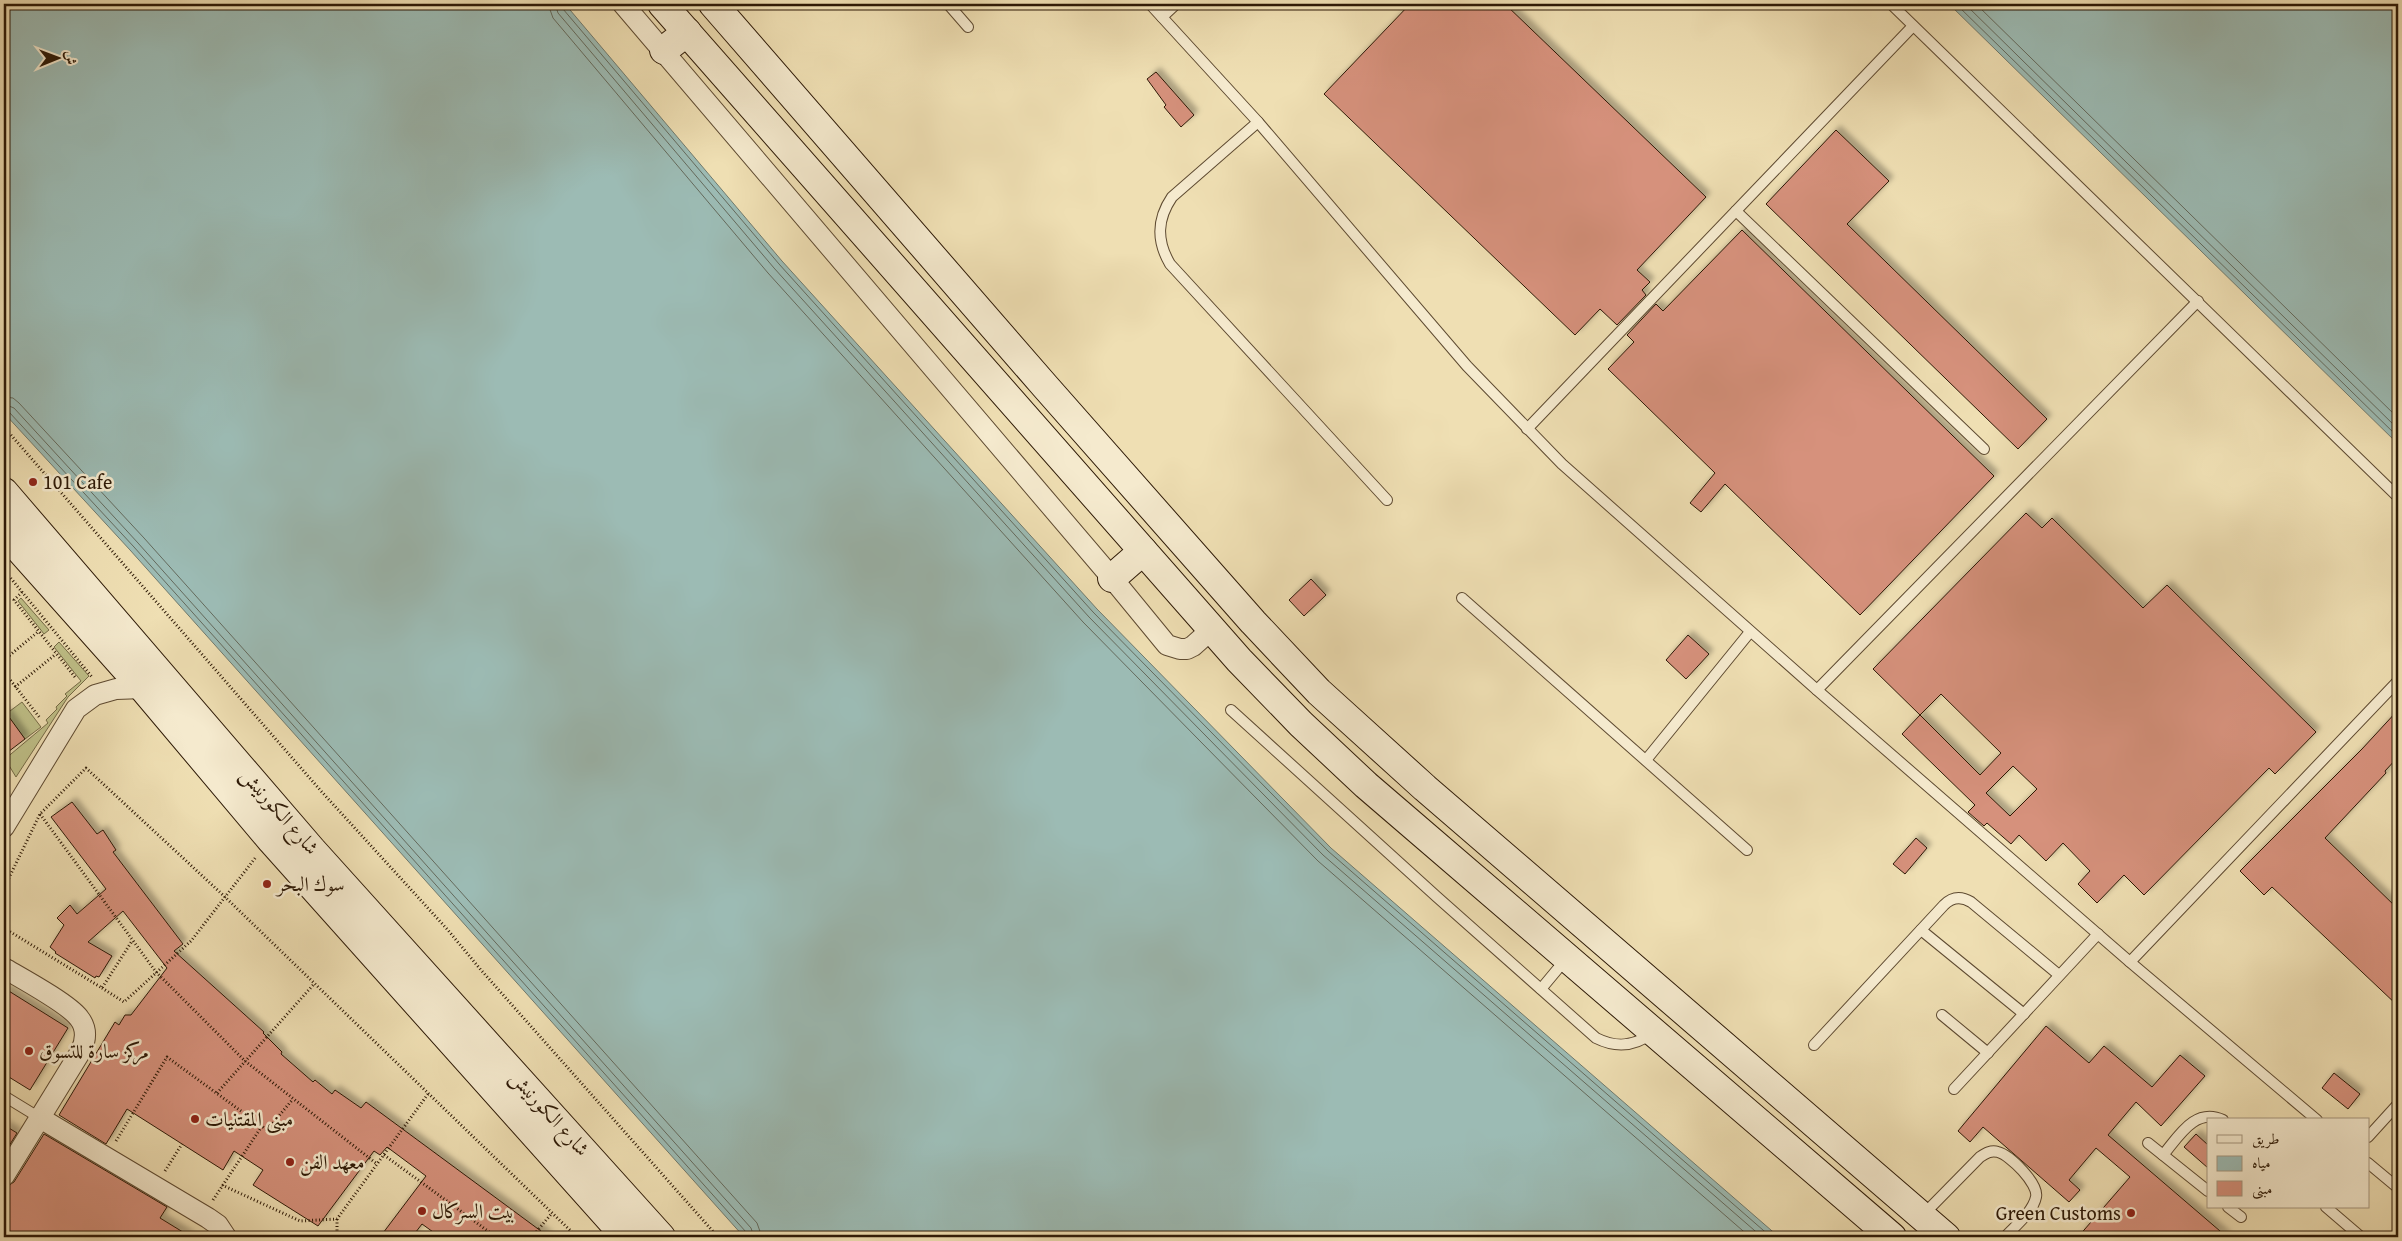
<svg xmlns="http://www.w3.org/2000/svg" width="2402" height="1241" font-family="'Gentium Book Plus',Amiri,serif">
	<style>
		.green { fill: #bfc088; stroke: #766c47 }
		.water { fill: #9cbbb4; stroke: #707a6e }
		.lines { fill: none; stroke-linecap: round; stroke-linejoin: round }
		.shore { stroke: #646a5d; stroke-width: 1 }
		.building { fill: #d6917c; stroke: #2d1906; fill-rule: evenodd; filter: url(#shadow) }
		.lane-casing { stroke: #5e4a31; stroke-width: 12 }
		.street-casing { stroke: #5e4a31; stroke-width: 22 }
		.secondary-casing { stroke: #2d1906; stroke-width: 30 }
		.path { stroke: #2d1906; stroke-width: 3; stroke-dasharray: 1 2.5; stroke-linecap: butt }
		.lane { stroke: #f5eace; stroke-width: 10 }
		.street { stroke: #f5eace; stroke-width: 20 }
		.secondary { stroke: #f5eace; stroke-width: 28 }
		.poi-dot { fill: #8f2418; stroke: #f5eace; stroke-width: 2 }
		.labels { text-anchor: middle; stroke-width: 5; stroke-linejoin: round; paint-order: stroke }
		.poi-label { font-size: 20px; fill: #2d1906; stroke: #f5eace; text-anchor: start }
		.street-label { font-size: 20px; fill: #2d1906; stroke: #f5eace }
	</style>
	<defs>
		<filter id="shadow"><feDropShadow dx="4.5" dy="-4.5" stdDeviation="2.5" flood-color="#0004"/></filter>
	</defs>
	<rect width="100%" height="100%" fill="#efdfb3"/>
	<filter id="stains"><feTurbulence type="fractalNoise" baseFrequency=".004" numOctaves="4"/><feColorMatrix values="0 0 0 0 .2 0 0 0 0 .09 0 0 0 0 .02 0 0 0 .5 -.17"/></filter>
	<radialGradient id="worn" r=".72"><stop offset=".6" stop-color="#630" stop-opacity="0"/><stop offset="1" stop-color="#630" stop-opacity=".3"/></radialGradient>
	<g class="green">
		<path d="M21 598 49 630 44 634 18 601Z"/>
		<path d="M59 642 89 676 68 697 16 777 5 759 48 723 46 720 57 709 56 707 67 696 65 694 81 681 54 647Z"/>
		<path d="M22 702 41 727 25 739 6 714Z"/>
	</g>
	<g class="water">
		<path d="M4 4H565L782 261 1097 609 1331 848 1779 1237H744L130 550 4 413Z"/>
		<path d="M1949 4H2398V444Z"/>
	</g>
	<g class="lines">
		<g class="shore">
			<path d="M548 4 553 18 768 273 1083 622 1318 861 1750 1237"/>
			<path d="M555 4 558 13 774 268 1089 617 1323 855 1762 1237"/>
			<path d="M562 4 563 9 779 264 1093 612 1328 851 1771 1237"/>
			<path d="M1956 4 2398 437"/>
			<path d="M1965 4 2398 429"/>
			<path d="M1976 4 2398 418"/>
			<path d="M4 397 13 398 19 403 144 538 757 1223 762 1237"/>
			<path d="M4 404 14 408 138 543 751 1228 754 1237"/>
			<path d="M4 411 9 412 134 547 746 1232 748 1237"/>
		</g>
	</g>
	<g class="building">
		<path d="M1410 4H1505L1706 197 1637 270 1650 282 1642 290 1646 295 1617 325 1600 309 1575 335 1324 94Z"/>
		<path d="M1156 72 1194 115 1181 127 1164 107 1166 105 1147 79Z"/>
		<path d="M1836 130 1889 181 1847 224 2047 419 2018 449 1766 204Z"/>
		<path d="M1742 230 1994 476 1860 615 1725 484 1701 512 1690 503 1715 473 1608 369 1634 342 1627 335 1656 304 1663 311Z"/>
		<path d="M2026 513 2042 528 2052 518 2143 608 2167 585 2316 732 2275 774 2269 768 2144 895 2124 875 2097 903 2078 884 2090 871 2063 843 2046 861 2019 835 2011 844 1987 823 1984 826 1968 812 1975 805 1902 734 1920 715 1873 669ZM1941 694 2001 753 1980 775 1920 715ZM2013 766 2037 789 2010 816 1986 793Z"/>
		<path d="M1311 579 1326 595 1304 616 1289 600Z"/>
		<path d="M1688 635 1709 654 1686 679 1666 660Z"/>
		<path d="M4 710 25 739 4 755Z"/>
		<path d="M2398 710V757L2385 771 2386 773 2325 838 2398 909V1006L2272 887 2264 895 2240 871 2362 749Z"/>
		<path d="M72 802 97 834 103 830 116 850 113 852 183 944 174 951 264 1032 263 1033 282 1052 281 1054 313 1082 315 1080 332 1094 335 1090 361 1108 366 1102 549 1237H440L422 1224 412 1237H380L426 1176 387 1147 380 1155 374 1151 318 1226 253 1185 263 1170 234 1151 223 1170 127 1109 106 1144 59 1115 115 1022 119 1025 125 1015H131L167 968 123 911 88 942 112 956 99 977 96 976 95 978 55 953 56 952 50 947 64 925 57 918 70 905 77 914 106 889 51 817Z"/>
		<path d="M1916 838 1927 848 1905 874 1893 864Z"/>
		<path d="M4 988 68 1028 30 1090 4 1074Z"/>
		<path d="M2046 1026 2089 1063 2104 1046 2152 1087 2180 1055 2205 1076 2161 1126 2136 1102 2108 1135 2227 1237H2078L2130 1177 2096 1148 2069 1180 2080 1190 2069 1202 1983 1127 1970 1142 1958 1131Z"/>
		<path d="M2334 1073 2360 1094 2348 1109 2322 1088Z"/>
		<path d="M4 1125 17 1133 4 1154Z"/>
		<path d="M44 1134 167 1207 160 1218 191 1237H4V1188L14 1182Z"/>
		<path d="M2196 1134 2208 1145V1168L2184 1147Z"/>
	</g>
	<g class="lines">
		<defs>
			<g id="lane">
				<path d="M948 4 968 27"/>
				<path d="M1150 4 1258 122 1467 366 1562 464 1817 690 2130 962 2317 1120"/>
				<path d="M1891 4 2398 497"/>
				<path d="M1162 17 1176 4"/>
				<path d="M1258 122 1172 197C1157 219 1156 240 1170 264L1387 500"/>
				<path d="M1736 211 1984 449"/>
				<path d="M1527 429 1913 26"/>
				<path d="M1462 598 1747 850"/>
				<path d="M1817 690 2198 301"/>
				<path d="M1231 710 1437 897 1596 1038C1616 1048 1634 1047 1652 1033"/>
				<path d="M1646 760 1750 632"/>
				<path d="M1921 930 2024 1014"/>
				<path d="M2130 962 2398 681"/>
				<path d="M1541 989 1566 959"/>
				<path d="M1942 1015 1988 1053"/>
				<path d="M1814 1045 1944 905C1952 897 1961 896 1971 902L2059 975"/>
				<path d="M1954 1089 2098 934"/>
				<path d="M4 1096 40 1118"/>
				<path d="M2368 1137 2398 1104"/>
				<path d="M2148 1143 2208 1191"/>
				<path d="M2163 1155C2179 1136 2195 1107 2223 1120"/>
				<path d="M2368 1163 2398 1188"/>
				<path d="M2228 1207 2241 1217"/>
				<path d="M2326 1207 2361 1237"/>
				<path d="M1922 1216 1980 1157C1986 1153 1991 1150 1998 1152 2010 1155 2039 1184 2036 1197 2033 1212 2015 1226 2005 1237"/>
			</g>
			<g id="street">
				<path d="M623 4 1112 578 1167 645 1180 649H1187L1193 646 1212 629"/>
				<path d="M4 827 76 709 95 695 116 689 143 688"/>
				<path d="M4 968C21 978 69 1004 79 1018 87 1028 86 1040 81 1051L4 1176"/>
				<path d="M40 1118 208 1218 218 1225 226 1237"/>
			</g>
			<g id="secondary">
				<path d="M662 4 1239 660 1301 724 1366 785 1892 1237"/>
				<path d="M713 4 1044 385 1253 622 1319 692 1425 788 1946 1237"/>
				<path d="M664 50 687 32"/>
				<path d="M4 492 312 850 661 1237"/>
				<path d="M4 532 143 688 271 840 626 1237"/>
				<path d="M1112 578 1143 551"/>
			</g>
		</defs>
		<use href="#lane" class="lane-casing"/>
		<use href="#street" class="street-casing"/>
		<use href="#secondary" class="secondary-casing"/>
		<g class="path">
			<path d="M4 427 321 791 447 929 481 970 718 1237"/>
			<path d="M4 570 92 677"/>
			<path d="M22 592 14 600 75 677"/>
			<path d="M4 660 39 631"/>
			<path d="M4 672 40 718"/>
			<path d="M15 687 56 654"/>
			<path d="M40 814 156 972 245 1061 377 1164"/>
			<path d="M4 888 40 814 86 768 224 896 577 1237"/>
			<path d="M4 928 102 988 132 941"/>
			<path d="M102 988 124 1002 191 941 256 857"/>
			<path d="M217 1093 314 984"/>
			<path d="M116 1141 167 1057 267 1130 293 1099"/>
			<path d="M384 1155 496 1237"/>
			<path d="M165 1171 182 1144"/>
			<path d="M222 1185 300 1221 337 1219 428 1094"/>
			<path d="M213 1200 262 1126"/>
			<path d="M337 1219V1237"/>
			<path d="M532 1237 552 1213"/>
		</g>
		<use href="#lane" class="lane"/>
		<use href="#street" class="street"/>
		<use href="#secondary" class="secondary"/>
	</g>
	<g class="poi-dot">
		<circle cx="33" cy="482" r="5"/>
		<circle cx="267" cy="884" r="5"/>
		<circle cx="29" cy="1051" r="5"/>
		<circle cx="195" cy="1119" r="5"/>
		<circle cx="290" cy="1162" r="5"/>
		<circle cx="422" cy="1211" r="5"/>
		<circle cx="2131" cy="1213" r="5"/>
	</g>
	<g class="labels">
		<g class="poi-label">
			<text x="43" y="489">101 Cafe</text>
			<text x="277" y="891">سوك البحر</text>
			<text x="39" y="1058">مركز سارة للتسوق</text>
			<text x="205" y="1126">مبنى المقتنيات</text>
			<text x="300" y="1169">معهد الفن</text>
			<text x="432" y="1218">بيت السركال</text>
			<text x="2121" y="1220" text-anchor="end">Green Customs</text>
		</g>
		<g class="street-label">
			<text transform="translate(280 811) rotate(49)" y="7">شارع الكورنيش</text>
			<text transform="translate(550 1113) rotate(48)" y="7">شارع الكورنيش</text>
		</g>
	</g>
	<rect width="2402" height="1241" fill="none" stroke="#efdfb3" stroke-width="20"/>
	<rect x="5" y="5" width="2392" height="1231" fill="none" stroke="#2d1906" stroke-width="2.5"/>
	<rect x="10" y="10" width="2382" height="1221" fill="none" stroke="#2d1906"/>
	<rect x="2207" y="1118" width="162" height="90" fill="#f5eace" stroke="#a5967e"/>
	<rect x="2217" y="1135" width="25" height="8" fill="#f5eace" stroke="#a5967e"/>
	<text x="2252" y="1144" font-size="15" fill="#2d1906">طريق</text>
	<rect x="2217" y="1156" width="25" height="15" fill="#9cbbb4" stroke="#a5967e"/>
	<text x="2252" y="1168" font-size="15" fill="#2d1906">مياه</text>
	<rect x="2217" y="1181" width="25" height="15" fill="#d6917c" stroke="#a5967e"/>
	<text x="2252" y="1194" font-size="15" fill="#2d1906">مبنى</text>
	<g transform="translate(58 58) rotate(89)" stroke="#f5eace" stroke-width="4" paint-order="stroke">
	<path d="M0-4L9 19L0 12L-9 19Z" fill="#2d1906"/>
	<text y="-8" font-size="14" font-weight="bold" text-anchor="middle" fill="#2d1906">ش</text>
	</g>
	<rect width="100%" height="100%" filter="url(#stains)"/>
	<rect width="100%" height="100%" fill="url(#worn)"/>
</svg>
